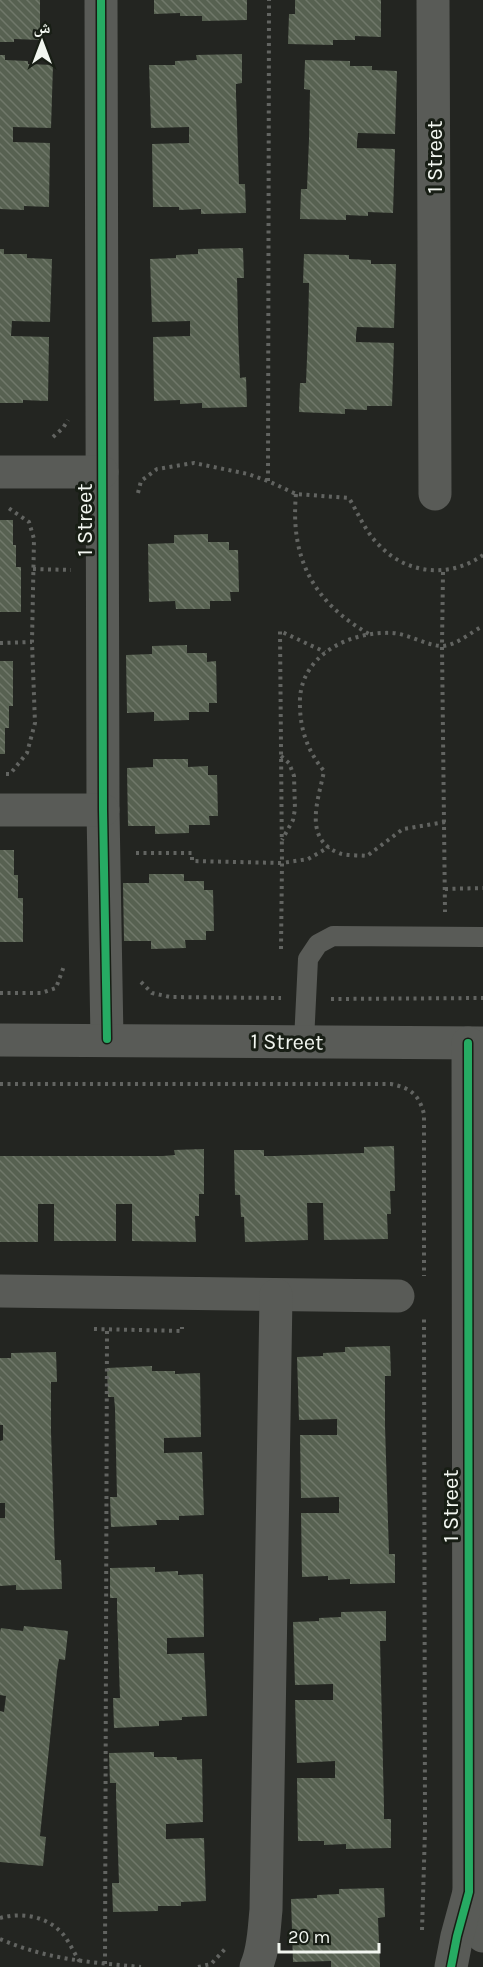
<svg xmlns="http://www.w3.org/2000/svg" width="483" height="1967" font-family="Karla,'Noto Naskh Arabic',sans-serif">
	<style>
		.building { fill: url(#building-back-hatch) }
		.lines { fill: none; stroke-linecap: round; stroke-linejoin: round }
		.path { stroke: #626461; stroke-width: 4; stroke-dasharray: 3 4.5; stroke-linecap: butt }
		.service { stroke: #595b57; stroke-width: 20 }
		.minor { stroke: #595b57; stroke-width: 33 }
		.cycleway-casing { stroke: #181e15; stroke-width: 11 }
		.cycleway { stroke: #26ab63; stroke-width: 8 }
		.labels { text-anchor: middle; stroke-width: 6; stroke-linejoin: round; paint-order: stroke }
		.street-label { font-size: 22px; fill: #f2f6f0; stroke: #181e15 }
	</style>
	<defs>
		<pattern id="building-back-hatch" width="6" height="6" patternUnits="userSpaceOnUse" patternTransform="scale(1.5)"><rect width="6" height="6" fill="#576151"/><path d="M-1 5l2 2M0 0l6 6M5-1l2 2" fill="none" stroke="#70786a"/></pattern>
	</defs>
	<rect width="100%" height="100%" fill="#232521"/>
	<g class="building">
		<path d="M0 0H40V40L14 39V42H0Z"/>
		<path d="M154 0H247V20L202 21V16H180V13L154 14Z"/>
		<path d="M295 0H381V37L355 36V40H333V45L288 44 289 14H295Z"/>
		<path d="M242 54V83L236 84V95L239 184H245L246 213 201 214V209L179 210V207H153L152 144 189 143V127L151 128 149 65H175V61L197 60 196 55Z"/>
		<path d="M0 55H5V60L28 61V64L53 65 51 128 13 127V142L50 143 49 207 24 206V210L0 209Z"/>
		<path d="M305 60 350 61V66H372V70L397 71 395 134 358 133 357 141V148L395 149 393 213 368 212V216L346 215V220L300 219 301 189H307L309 139 310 90 304 89Z"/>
		<path d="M243 248 244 278H237L238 327 240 378 246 377 247 407 202 408V403L180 404V400L154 401 153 337 190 336V321L152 322 150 259 176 258V255L198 254V249Z"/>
		<path d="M0 249H4V254H27V258L52 259 50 322 12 321 11 336 49 337 48 401 23 400V403H0Z"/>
		<path d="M304 254 349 255V259L371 260V264H396L394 328 357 327 356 335V342L394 343 392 406H367V410L345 409V414L299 412 300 383H306L308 333 309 283H303Z"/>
		<path d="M0 520H13V545H16V567H21V612H0Z"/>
		<path d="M208 534V542H229V550H238L239 592H230L231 601H210V609H176L175 601 149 602 148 544 174 543V535Z"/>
		<path d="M187 645V653H207V662L216 661 217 703H209V712H189V720L154 721V712L127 713 126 655 152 654V646Z"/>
		<path d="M0 661H13V706H9V728H5V754H0Z"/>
		<path d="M153 759H188V767L208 766V775H217L218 816H209L210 825H189V833L155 834V826H128L127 768 153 767Z"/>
		<path d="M0 850H14V875H18V898H23V942H0Z"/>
		<path d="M149 874H184V881H204V890H213L214 931H206V940H185L186 948 151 949V941H124L123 883H149Z"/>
		<path d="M394 1146 395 1191H390L391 1214H387L388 1239 324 1240 323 1203H307L308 1240 245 1242 244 1217H241L240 1195H235L234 1150H264V1156H275L364 1153V1147Z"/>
		<path d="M204 1149V1194H199V1216H195L196 1242 132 1241V1204H116V1241H54V1204H38V1242H0V1156H163L175 1155 174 1150Z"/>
		<path d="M390 1346 391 1376H385V1426L389 1554H395V1583L350 1584V1579L328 1580V1576L302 1577 301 1513H339V1497L301 1498 300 1435H337V1419L299 1420 297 1357 323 1356V1353L345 1352V1347Z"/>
		<path d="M56 1352 57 1382H51V1432L55 1560H61L62 1589 16 1590V1585L0 1586V1518H5V1503H0V1441L3 1440V1425H0V1358H11V1353Z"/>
		<path d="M152 1366V1371H175V1374L200 1373 201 1437 164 1438V1453L202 1452 204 1515 179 1516V1520H156L157 1525 111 1527 110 1497H117L115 1408 114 1397H108L107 1368Z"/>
		<path d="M155 1567V1572L178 1571V1575L203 1574 204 1637 167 1638V1654L204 1653 207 1716 182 1717V1720L159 1721V1726L114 1728 113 1698H120L117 1609V1598H110V1568Z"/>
		<path d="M386 1611V1641H380L384 1807V1819H391V1848L346 1849V1844L324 1845V1841H298L297 1778H335V1761L297 1763 295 1700H333V1684L295 1685 293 1622 319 1621V1618L341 1617V1612Z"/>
		<path d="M24 1626 68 1631 65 1660 59 1659 57 1671 40 1836 46 1837 43 1866 0 1862V1711L4 1712 6 1696 0 1695V1632L1 1628 23 1631Z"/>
		<path d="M154 1752V1757H177V1760L202 1759 203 1822 166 1824V1839L204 1838 206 1901 181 1902V1906H158V1911L113 1912 112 1883H119L116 1794V1783H110L109 1753Z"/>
		<path d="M384 1888 385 1917 378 1918 380 1967H331V1961L293 1962 291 1899 317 1898V1895L339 1894V1889Z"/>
	</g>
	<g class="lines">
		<g class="path">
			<path d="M53 437 63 428 68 420"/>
			<path d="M268 481 269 0"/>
			<path d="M138 493 141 481 157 469 194 463 248 474 268 481 296 494 349 498C359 515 366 533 380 546 408 575 451 578 483 555"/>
			<path d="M296 494C290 558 313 602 369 634"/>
			<path d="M33 569 71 570"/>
			<path d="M443 572 442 646 445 912"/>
			<path d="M0 643 32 642"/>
			<path d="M281 756 289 763 294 776 295 809 293 820 282 840"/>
			<path d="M6 774H10L27 753 35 723 32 642 34 539 29 522 7 507"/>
			<path d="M445 822 403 829 367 856C358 855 346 856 339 853 302 839 319 798 324 771 306 749 299 726 300 698 303 653 352 631 392 633 409 634 425 645 441 646 456 646 471 632 483 626"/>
			<path d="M136 853H192V861L282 863 280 631 325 652"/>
			<path d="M445 889 483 888"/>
			<path d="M281 949 282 863 308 859 329 847"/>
			<path d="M141 982 152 993 170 997 281 998"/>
			<path d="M0 993H41L56 988 64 966"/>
			<path d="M331 999 483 998"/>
			<path d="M0 1084H391C411 1088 419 1095 424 1114V1276"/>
			<path d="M94 1329 182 1331V1327"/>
			<path d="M0 1918C22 1912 46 1916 62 1933 69 1941 74 1953 80 1962"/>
			<path d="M422 1930 425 1830 424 1317"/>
			<path d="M0 1939C49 1960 89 1962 141 1967"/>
			<path d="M105 1964 107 1329"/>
			<path d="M198 1967 211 1964 226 1948"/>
		</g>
		<path class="service" d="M304 1041 308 959 318 944 333 936 483 937"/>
		<g class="minor">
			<path d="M101 0 103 810 107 1039"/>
			<path d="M433 0 435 494"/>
			<path d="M0 472H102"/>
			<path d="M0 810H103"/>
			<path d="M0 1040 483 1043"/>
			<path d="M0 1291 398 1296"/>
			<path d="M469 1892 483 1936"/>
			<path d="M256 1967C264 1950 264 1928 266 1910L276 1295"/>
			<path d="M451 1967 457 1936 469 1892 468 1043"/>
		</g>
		<defs>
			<g id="cycleway">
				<path d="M101 0 103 810 107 1039"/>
				<path d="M451 1967 457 1936 469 1892 468 1043"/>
			</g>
		</defs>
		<use href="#cycleway" class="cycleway-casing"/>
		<use href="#cycleway" class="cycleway"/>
	</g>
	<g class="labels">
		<g class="street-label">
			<text transform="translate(434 157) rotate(-90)" y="8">1 Street</text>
			<text transform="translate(84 520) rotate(-90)" y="8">1 Street</text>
			<text transform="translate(287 1041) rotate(1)" y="8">1 Street</text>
			<text transform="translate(450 1506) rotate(-90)" y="8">1 Street</text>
		</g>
	</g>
	<g transform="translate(42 42)" stroke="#181e15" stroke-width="4.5" paint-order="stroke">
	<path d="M0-4.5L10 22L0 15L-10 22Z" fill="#f2f6f0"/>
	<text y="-9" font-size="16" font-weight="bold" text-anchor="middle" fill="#f2f6f0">ش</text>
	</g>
	<path d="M279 1943v9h100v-9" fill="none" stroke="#f2f6f0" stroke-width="3"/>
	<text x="288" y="1943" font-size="18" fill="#f2f6f0" stroke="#181e15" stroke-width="4.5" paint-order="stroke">20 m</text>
</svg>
